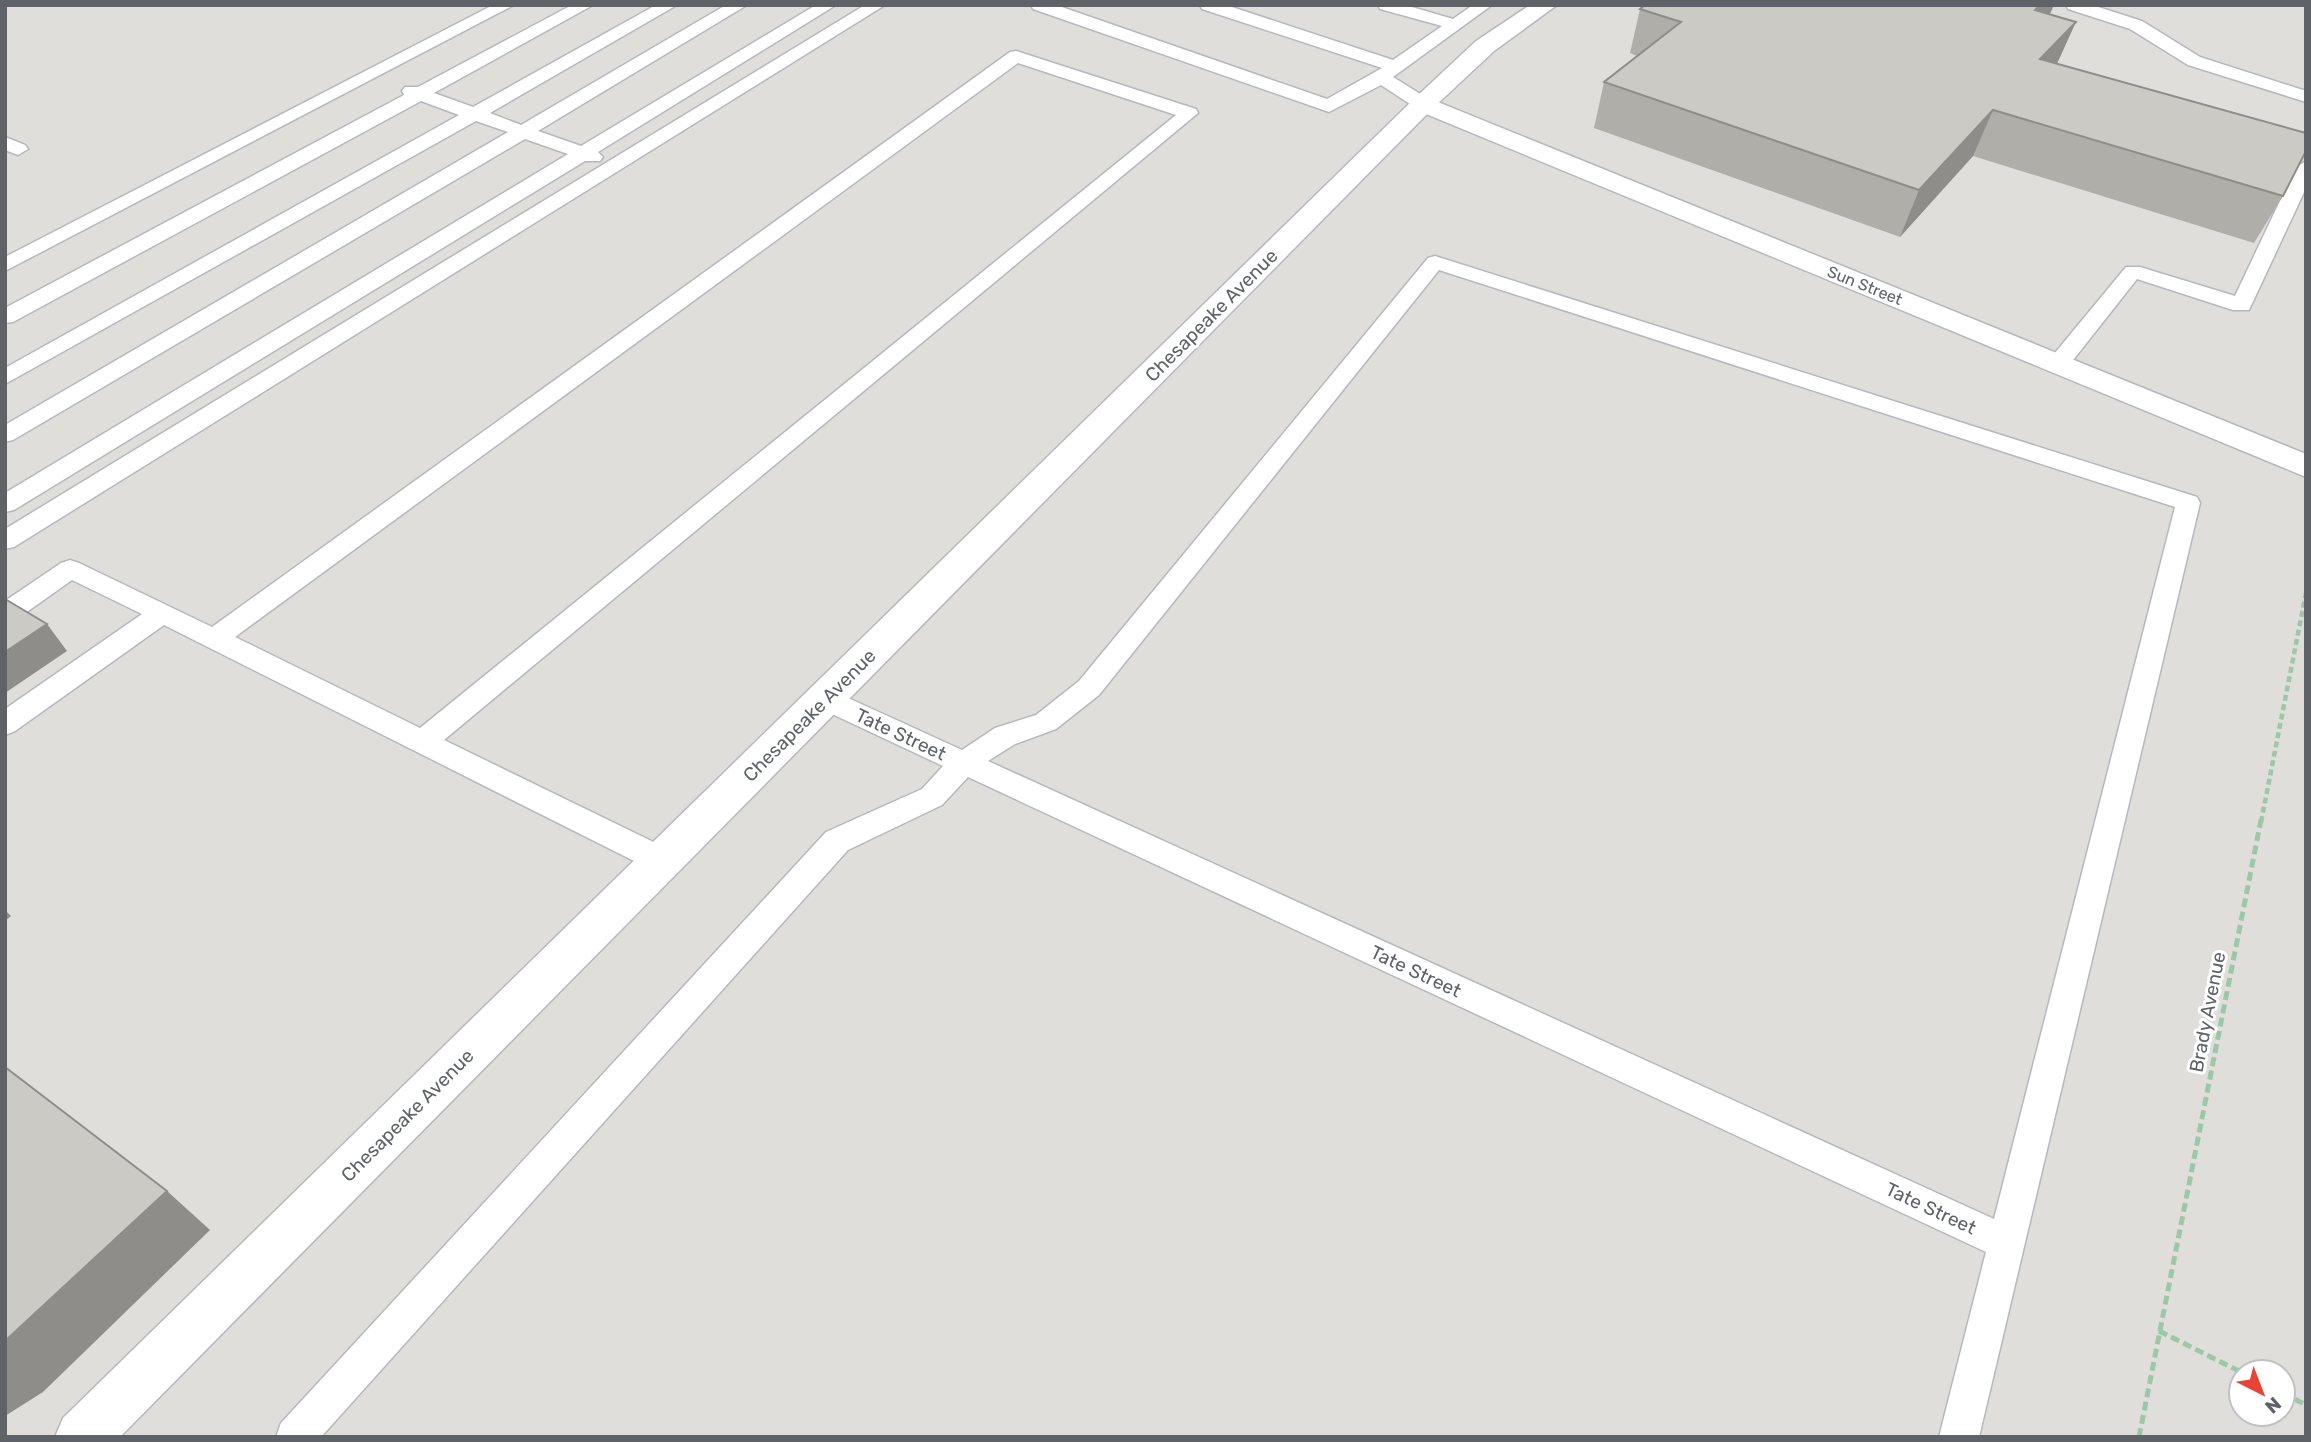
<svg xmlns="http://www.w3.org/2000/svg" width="2311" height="1442" font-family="Rubik,sans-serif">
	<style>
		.industrial { fill: #e0deda; fill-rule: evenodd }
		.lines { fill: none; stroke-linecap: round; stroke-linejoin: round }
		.service-casing { stroke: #b5b8bc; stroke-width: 3 }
		.minor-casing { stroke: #b5b8bc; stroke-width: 3 }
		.tertiary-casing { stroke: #b5b8bc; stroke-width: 3 }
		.path-far1 { stroke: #9cc7a9; stroke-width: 4.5; stroke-dasharray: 6 3.5; stroke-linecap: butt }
		.path { stroke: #9cc7a9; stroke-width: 5; stroke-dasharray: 9 4.5; stroke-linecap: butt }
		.service { fill: #fff; fill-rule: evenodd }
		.minor { fill: #fff; fill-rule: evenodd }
		.tertiary { fill: #fff; fill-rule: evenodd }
		.wall { fill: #afaea9 }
		.shaded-wall { fill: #8f8d8a }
		.building { fill: #cccac5; stroke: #8f8d8a; stroke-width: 2 }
		.labels { text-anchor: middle; stroke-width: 6; stroke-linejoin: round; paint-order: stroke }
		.far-street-label { font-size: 16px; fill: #5f6368; stroke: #fff }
		.street-label { font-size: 19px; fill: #5f6368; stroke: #fff }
	</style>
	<rect width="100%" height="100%" fill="#f1efe8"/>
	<path class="industrial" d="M5 5H2306V1437H5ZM2241 1372H2283V1414H2241Z"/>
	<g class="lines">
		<defs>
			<g id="service">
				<path d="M493 5H514L5 271V257Z"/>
				<path d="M572 5H593L434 93 473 107 656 5H677L490 113 521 125 726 5H747L538 131 581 146 816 5H836L598 152 603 157 600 161H585L14 510 5 512V493L568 154 525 139 13 440 5 442V425L508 132 476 121 5 384V368L459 115 421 101 13 322 5 323V308L404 95 402 91 405 87H418Z"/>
				<path d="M865 5H885L14 547 5 549V529Z"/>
				<path d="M1031 5H1056L1327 99 1382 68 1202 9 1200 5H1226L1393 60 1442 26 1380 9 1378 5H1405L1453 19 1473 5H1492L1393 77 1430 100 1432 104 1430 108H1416L1381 85 1329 112 1033 9Z"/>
				<path d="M2066 5H2092L2142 21 2200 57 2306 91V102L2188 65 2130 29 2068 9Z"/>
				<path d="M1016 51 1196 109 1198 113 444 740 674 852 678 861 674 870 663 873 652 870 164 625 15 731 5 735V709L142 614 72 580 14 621 5 623V601L61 563 70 560 79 563 212 627 1010 52ZM1018 63 1176 115 420 728 235 637Z"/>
				<path d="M5 137 25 145 28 149 18 155 5 150Z"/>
				<path d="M2306 161V188L2249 310H2233L2137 279 2066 369H2050L2047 364 2050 359 2126 267H2140L2235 296 2296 167Z"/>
				<path d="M1435 256 2197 497 2200 503 1979 1437H1939L1986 1252 968 777 942 805 848 850 321 1437H276L281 1423 826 832 922 789 943 766 815 706 811 699 815 692 825 689 835 692 962 750 995 728 1036 715 1079 681 1428 258ZM1439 270 2175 507 1994 1219 988 761 1015 744 1056 729 1099 695Z"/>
			</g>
			<path id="minor" d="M1423 96 2306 454V477L1414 109 1410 104 1414 99Z"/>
			<path id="tertiary" d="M1530 5H1557L1494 51 1432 109 120 1437H55L63 1418 1414 99 1476 41Z"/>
		</defs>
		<use href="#service" class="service-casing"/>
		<use href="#minor" class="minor-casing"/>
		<use href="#tertiary" class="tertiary-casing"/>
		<path class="path-far1" d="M2261 822 2306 593"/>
		<g class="path">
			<path d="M2159 1331 2241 1372"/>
			<path d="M2283 1393 2306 1405"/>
			<path d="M2139 1437 2261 820"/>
		</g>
		<use href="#service" class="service"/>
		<use href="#minor" class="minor"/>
		<use href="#tertiary" class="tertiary"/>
	</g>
	<path class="wall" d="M1640 9 2050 14 2057 64 2283 196 2254 243 1973 156 1900 237 1594 128 1604 82 1637 56 1630 53Z"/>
	<g class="shaded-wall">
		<path d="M2040 5H2054L2046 23 2035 10Z"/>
		<path d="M2076 22 2056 66 2040 59Z"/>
		<path d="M1993 110 1973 156 1900 237 1919 190Z"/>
		<path d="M47 624 67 651 5 693V652Z"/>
		<path d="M5 910 11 916 5 921Z"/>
		<path d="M167 1191 210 1230 43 1392 5 1416V1341Z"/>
	</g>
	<g class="building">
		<path d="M1645 5H2040L2035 10 2076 22 2040 59 2306 133V151L2283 196 1993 110 1919 190 1604 82 1681 22 1640 9Z"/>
		<path d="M5 599 47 624 5 652Z"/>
		<path d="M5 1067 167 1191 5 1341Z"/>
	</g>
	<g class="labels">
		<g class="far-street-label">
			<text transform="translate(1865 285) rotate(22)" y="6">Sun Street</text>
		</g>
		<g class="street-label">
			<text transform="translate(1211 315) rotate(-45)" y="7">Chesapeake Avenue</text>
			<text transform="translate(809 715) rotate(-45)" y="7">Chesapeake Avenue</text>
			<text transform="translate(901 734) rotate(25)" y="7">Tate Street</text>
			<text transform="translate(1416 971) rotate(25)" y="7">Tate Street</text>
			<text transform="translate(2207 1012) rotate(-79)" y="7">Brady Avenue</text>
			<text transform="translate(407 1115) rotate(-45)" y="7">Chesapeake Avenue</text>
			<text transform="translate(1931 1208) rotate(25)" y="7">Tate Street</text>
		</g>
	</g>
	<rect width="2311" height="1442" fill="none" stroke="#5f6368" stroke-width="14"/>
	<g transform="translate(2262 1393) rotate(138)"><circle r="33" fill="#ffffff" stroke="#bfc1c3" stroke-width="2"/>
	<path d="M0-5L12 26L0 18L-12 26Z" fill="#ea4335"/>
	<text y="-10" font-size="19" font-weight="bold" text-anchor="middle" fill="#5f6368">N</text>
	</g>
</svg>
